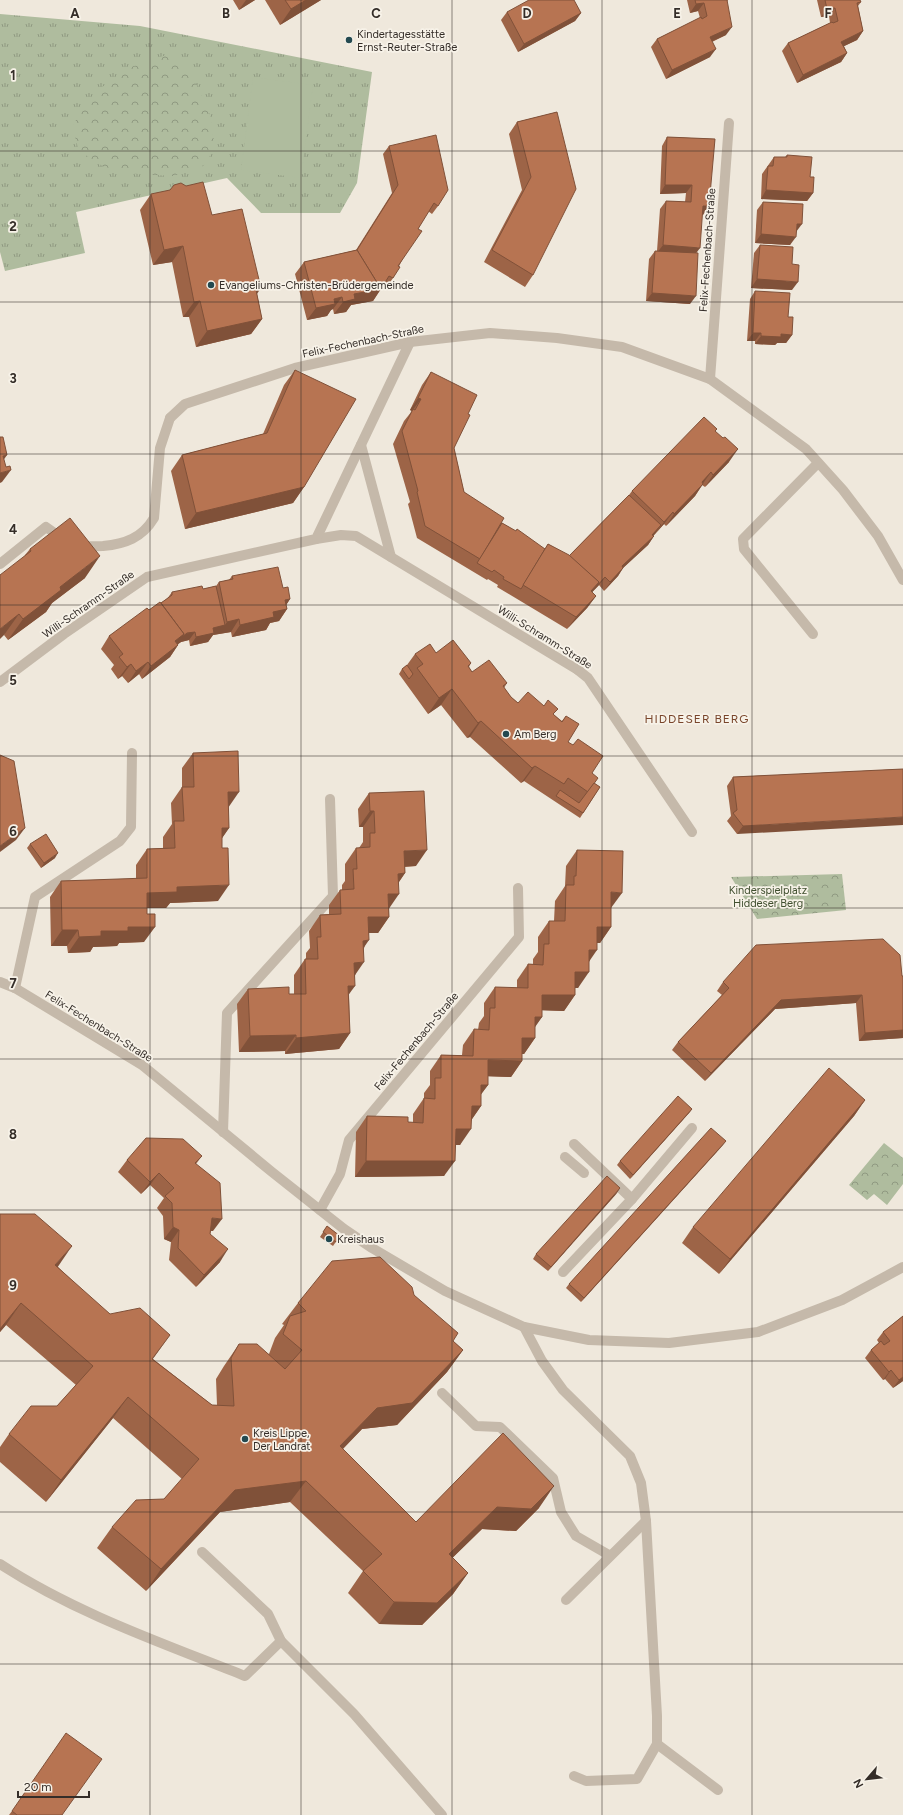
<svg xmlns="http://www.w3.org/2000/svg" width="903" height="1815" font-family="Figtree,sans-serif">
	<style>
		.grass { fill: url(#grass-tufts) }
		.forest { fill: url(#forest-crowns) }
		.garden { fill: #afbc9e }
		.lines { fill: none; stroke-linecap: round; stroke-linejoin: round }
		.service { stroke: #c5b9aa; stroke-width: 10 }
		.minor { stroke: #c5b9aa; stroke-width: 10 }
		.wall { fill: #9d6447 }
		.shaded-wall { fill: #805139 }
		.building { fill: #b77452; stroke: #805139 }
		.grid { fill: none; stroke: #342d28; stroke-width: 1; stroke-opacity: 0.55 }
		.poi-dot { fill: #234950; stroke: #f7f2e8; stroke-width: 1.5 }
		.labels { text-anchor: middle; stroke-width: 3.5; stroke-linejoin: round; paint-order: stroke }
		.poi-label { font-size: 11px; fill: #342d28; stroke: #f7f2e8; text-anchor: start }
		.street-label { font-size: 11px; fill: #342d28; stroke: #f7f2e8 }
		.park-label { font-size: 11px; fill: #404f2f; stroke: #f7f2e8 }
		.neighbourhood-label { font-size: 12px; letter-spacing: 1px; fill: #79452b; stroke: #f7f2e8 }
		.grid-label { font-size: 13px; text-anchor: middle; font-weight: bold; fill: #342d28; stroke: #f7f2e8; stroke-width: 3.5; stroke-linejoin: round; paint-order: stroke }
	</style>
	<defs>
		<pattern id="grass-tufts" width="24" height="20" patternUnits="userSpaceOnUse"><rect width="24" height="20" fill="#afbc9e"/><path d="M3 7l-1-3M5 7V3M7 7l1-3M15 17l-1-3M17 17v-4M19 17l1-3" fill="none" stroke="#8f9981"/></pattern>
		<pattern id="forest-crowns" width="20" height="18" patternUnits="userSpaceOnUse"><rect width="20" height="18" fill="#afbc9e"/><path d="M2 6a3 3 0 1 1 6 0M12 15a3 3 0 1 1 6 0" fill="none" stroke="#8f9981"/></pattern>
	</defs>
	<rect width="100%" height="100%" fill="#efe8dc"/>
	<path class="grass" d="M0 14 140 26 372 72 357 183 340 213H261L227 178 76 212 85 253 5 271 0 252Z"/>
	<g class="forest">
		<path d="M169 54 194 79 210 115 215 148 203 166 173 176 138 174 104 167 79 151 72 126 95 92 131 67Z"/>
		<path d="M842 874 846 910 757 919 731 877Z"/>
		<path d="M884 1143 903 1158V1184L887 1205 874 1194 867 1200 849 1185Z"/>
	</g>
	<path class="garden" d="M253 77 313 85 301 178 241 170Z"/>
	<g class="lines">
		<g class="service">
			<path d="M80 545C88 547 95 546 103 546 125 544 142 538 154 518L160 448 170 418"/>
			<path d="M0 564 46 527 63 539"/>
			<path d="M813 634 744 549 743 539 818 463"/>
			<path d="M578 670 588 678 692 832"/>
			<path d="M15 988 35 897 120 841 131 827 132 753"/>
			<path d="M223 1132 227 1013 333 896 330 799"/>
			<path d="M565 1157 584 1173"/>
			<path d="M632 1199 692 1128"/>
			<path d="M320 1210 340 1174 349 1140 519 937 518 888"/>
			<path d="M563 1272 632 1199 574 1144"/>
			<path d="M524 1327 542 1361 563 1390 630 1456 641 1483 646 1521 657 1716V1744L637 1779 586 1781 574 1776"/>
			<path d="M442 1393 476 1426 500 1427 553 1478 561 1512 576 1536 609 1555"/>
			<path d="M202 1552 268 1614 281 1641 354 1714 442 1815"/>
			<path d="M0 1564C75 1613 162 1643 245 1676L281 1641"/>
			<path d="M566 1600 646 1521"/>
			<path d="M657 1744 718 1790"/>
		</g>
		<g class="minor">
			<path d="M710 379 729 123"/>
			<path d="M170 418 185 404 295 368 410 342 490 333 557 338 622 347 710 379 806 449 843 490 878 536 903 580"/>
			<path d="M361 445 391 557"/>
			<path d="M316 539 341 535 356 536 578 670"/>
			<path d="M0 682 64 634 147 577 316 539 410 342"/>
			<path d="M0 982 15 988 142 1065 272 1172 344 1229 372 1248 445 1291 524 1327 589 1340 669 1343 758 1332 842 1300 903 1267"/>
		</g>
	</g>
	<g class="wall">
		<path d="M233 0H255L239 10Z"/>
		<path d="M265 0H321L280 25Z"/>
		<path d="M687 0H728L727 2 726 35 712 42 710 57 666 79 651 47 657 39 700 18 698 11 690 13Z"/>
		<path d="M817 0H860L861 2 858 6 863 31 857 40 844 46 847 53 841 62 797 83 782 51 788 43 830 23 829 16 821 17Z"/>
		<path d="M507 12 581 13 575 21 518 52 501 20Z"/>
		<path d="M557 112 533 275 525 287 484 262 522 190 509 134 517 122Z"/>
		<path d="M667 137 715 139 703 215H702L696 253 690 304 646 301 649 259 655 251H657L660 209 666 201 685 202 686 193 660 194 662 146Z"/>
		<path d="M389 146 438 206 432 214 428 211 418 229 393 278 387 287 383 285 373 301 351 305 346 312 334 314 333 309 331 310 327 316 307 320 295 274 304 262 356 250 392 193 383 154Z"/>
		<path d="M787 155 810 177 813 193 807 201 761 199 762 174 774 157H785Z"/>
		<path d="M151 194 212 215 257 294 262 319 251 334 196 347 189 317H183L172 262 153 265 140 210Z"/>
		<path d="M763 202 796 232 790 245 755 243 757 210Z"/>
		<path d="M760 245 792 290 751 288 754 253Z"/>
		<path d="M755 291 788 317 792 335 786 343H777L775 345 755 344V341H747L750 299Z"/>
		<path d="M295 370 304 487 293 503 185 529 171 471 182 455 263 434 284 385Z"/>
		<path d="M431 372 468 414 454 448 464 492 502 523 545 549 548 544 569 556 629 495 632 491 715 431 729 462 705 487 702 485 695 496 666 526 664 524 655 534 653 536H654L648 545 623 568 618 576 604 591 599 585 592 592 596 596 587 608 567 629 497 587 498 585 488 579 487 580 417 538 408 504 410 502 393 444 404 421 412 411 410 410 422 385Z"/>
		<path d="M30 549 85 578 52 603 46 612 8 640 4 635 25 555Z"/>
		<path d="M232 576 283 588 290 599 286 605 287 609 279 621 270 623 266 630 232 637 231 632 213 635 208 642 190 646 189 640 181 642 178 644V645L170 657 142 679 139 674 128 683 122 676 118 679 111 669 114 665 101 649 109 636 149 610 167 599 172 592 203 589 216 586 219 582 229 580Z"/>
		<path d="M436 653 471 663 469 667 472 672 507 683 504 688 511 697 518 703 554 715 562 721 566 716 568 742 592 773 594 783 600 787 580 818 524 781 521 783 470 737 467 738 441 705 428 714 399 674 402 669 407 665 415 654Z"/>
		<path d="M193 753 228 807 229 828 222 838 218 901 170 903 166 908H147L144 942 119 943 117 946 93 947 90 952 68 953 67 946H51L50 897 61 881 136 879V865L147 849 163 848V837L172 824 171 803 182 787V768Z"/>
		<path d="M903 769 737 834 727 821 731 816 727 786 733 777Z"/>
		<path d="M369 793 416 866 405 867V873L399 882 389 908V917L378 933H369L349 994 350 1033 339 1049 285 1054V1051L239 1052 237 1004 248 989 289 994H294V975L305 959H306V953L310 948 309 931 320 915 329 914V905L340 890H342V885L345 881V864L356 848H359L363 842V827H359L358 809Z"/>
		<path d="M30 844 55 858 41 868 27 848Z"/>
		<path d="M577 850 611 908V927L600 943H597L578 988H575V995L564 1011 542 1010V1017L535 1026V1038L524 1054H522V1061L511 1077 488 1076V1085L481 1094V1106L472 1119 460 1145H456L444 1176 355 1177 356 1132 367 1116 408 1122 413 1123V1114L424 1098V1093L430 1085V1071L441 1055H462L463 1045 474 1029 478 1030 479 1023 484 1016V1003L495 987 517 988V980L528 964H533V959L538 952V937L549 921H554L555 901 565 886 566 866Z"/>
		<path d="M903 976V1038L859 1041 856 1003 775 1009 705 1081 672 1050 678 1042 722 995 717 991 723 982Z"/>
		<path d="M865 1100 854 1116 719 1274 682 1243 693 1227Z"/>
		<path d="M692 1109 689 1113 630 1179 617 1165 620 1161Z"/>
		<path d="M723 1145 581 1302 566 1288 569 1284Z"/>
		<path d="M202 1156 196 1164 213 1231H211L210 1234 220 1262 196 1287 169 1260 171 1242 164 1239 163 1216 157 1208 164 1198 150 1185 141 1194 118 1172 127 1160Z"/>
		<path d="M617 1193 548 1271 533 1259 536 1254Z"/>
		<path d="M0 1214 58 1267 153 1359 212 1405H217L216 1379 224 1366 239 1344 269 1354 275 1338 284 1325 282 1324 298 1303 414 1295 453 1341 463 1350 447 1372 397 1425 362 1429 343 1449 416 1522 539 1508 516 1531 482 1529 452 1558 468 1573 453 1594 422 1625 379 1624 348 1593 363 1571 290 1502 220 1512 146 1591 97 1548 112 1527 164 1499 182 1479 113 1418 46 1502 0 1462V1447L9 1434 57 1406 76 1385 6 1325 0 1332Z"/>
		<path d="M327 1226 340 1236 333 1246 320 1237Z"/>
		<path d="M903 1316V1381L893 1388 885 1379 883 1380 865 1358 871 1350 879 1343 877 1340 883 1332Z"/>
		<path d="M12 1811 62 1815H9Z"/>
	</g>
	<g class="shaded-wall">
		<path d="M246 0H255L239 10Z"/>
		<path d="M306 0H321L280 25 291 9Z"/>
		<path d="M704 3 698 11 690 13 696 4Z"/>
		<path d="M835 8 829 16 821 17 827 9Z"/>
		<path d="M581 13 575 21 518 52 524 44Z"/>
		<path d="M732 27 726 35 704 45 710 37Z"/>
		<path d="M863 31 857 40 836 50 841 42Z"/>
		<path d="M716 49 710 57 666 79 672 70Z"/>
		<path d="M847 53 841 62 797 83 803 75Z"/>
		<path d="M665 185H692L686 193 660 194Z"/>
		<path d="M766 190 813 193 807 201 761 199Z"/>
		<path d="M703 206H709L703 215 697 214Z"/>
		<path d="M797 224H802L796 232Z"/>
		<path d="M761 234 796 237 790 245 755 243Z"/>
		<path d="M663 245 700 248 694 256 657 253Z"/>
		<path d="M183 246 172 262 153 265 164 250Z"/>
		<path d="M757 279 798 282 792 290 751 288Z"/>
		<path d="M261 288 250 304 256 290Z"/>
		<path d="M381 289 373 301 351 305 346 312 334 314 343 302 354 294Z"/>
		<path d="M652 293 696 296 690 304 646 301Z"/>
		<path d="M342 297 333 309 331 310 327 316 307 320 316 308 334 299Z"/>
		<path d="M200 301 189 317H183L194 302Z"/>
		<path d="M262 319 251 334 196 347 207 331Z"/>
		<path d="M753 333H761L755 341H747Z"/>
		<path d="M781 334 792 335 786 343H777L775 345 755 344 761 336Z"/>
		<path d="M418 398 421 399 412 411 410 410Z"/>
		<path d="M738 449 729 462 705 487 713 475Z"/>
		<path d="M7 455 0 465 3 456Z"/>
		<path d="M11 470 2 482 0 483V473Z"/>
		<path d="M711 472 702 485V482Z"/>
		<path d="M703 484 695 496 666 526 674 514Z"/>
		<path d="M304 487 293 503 185 529 196 513Z"/>
		<path d="M673 512 664 524 655 534 664 522Z"/>
		<path d="M661 525 655 534 646 543 652 535Z"/>
		<path d="M654 536 648 545 623 568 618 576 604 591 622 566Z"/>
		<path d="M100 556 85 578 52 603 46 612 8 640 23 619 60 587Z"/>
		<path d="M605 577 599 585 582 603 591 591Z"/>
		<path d="M596 596 587 608 567 629 576 617Z"/>
		<path d="M290 599 283 610 287 609 279 621 270 623 266 630 232 637 240 625 273 612 285 600Z"/>
		<path d="M19 614 4 635 0 639V629Z"/>
		<path d="M239 619 231 632 213 635 208 642 190 646 196 637 213 628 225 625 227 622Z"/>
		<path d="M195 632 189 640 181 642 166 653 175 641 184 634Z"/>
		<path d="M178 645 170 657 142 679 151 666Z"/>
		<path d="M148 662 139 674 128 683 136 671Z"/>
		<path d="M131 664 122 676 118 679 127 667Z"/>
		<path d="M452 689 441 705 428 714 439 698Z"/>
		<path d="M481 721 470 737 467 738 478 723Z"/>
		<path d="M535 766 524 781 521 783 532 768Z"/>
		<path d="M228 792H239L228 808Z"/>
		<path d="M370 811H374L363 827H359Z"/>
		<path d="M903 817V825L737 834 743 826Z"/>
		<path d="M25 828 16 840 0 852V846Z"/>
		<path d="M222 828H229L218 844Z"/>
		<path d="M427 850 416 866 393 867 404 851Z"/>
		<path d="M58 853 55 858 41 868 44 863Z"/>
		<path d="M405 873 394 889 398 874Z"/>
		<path d="M229 885 218 901 170 903 166 908H136L147 893 177 887Z"/>
		<path d="M611 892 622 893 611 908Z"/>
		<path d="M388 894H399L388 910Z"/>
		<path d="M368 917H389L378 933H357Z"/>
		<path d="M128 927H155L144 942 119 943 117 946 93 947 90 952 68 953 79 937 101 931Z"/>
		<path d="M597 927H611L600 943H586Z"/>
		<path d="M62 930H78L67 946H51Z"/>
		<path d="M369 940 358 956 363 941Z"/>
		<path d="M589 950H597L586 966Z"/>
		<path d="M364 962 353 978 354 963Z"/>
		<path d="M575 972H589L578 988H564Z"/>
		<path d="M348 986H355L344 1001Z"/>
		<path d="M542 995H575L564 1011 531 1010Z"/>
		<path d="M862 995 856 1003 775 1009 705 1081 711 1073 781 1000Z"/>
		<path d="M535 1017H542L531 1033Z"/>
		<path d="M903 1030V1038L859 1041 865 1033Z"/>
		<path d="M350 1033 339 1049 285 1054 296 1038Z"/>
		<path d="M296 1035 285 1051 239 1052 250 1036Z"/>
		<path d="M522 1038H535L524 1054H511Z"/>
		<path d="M488 1060 522 1061 511 1077 477 1076Z"/>
		<path d="M481 1085H488L477 1100Z"/>
		<path d="M865 1100 854 1116 719 1274 730 1259Z"/>
		<path d="M472 1106H481L470 1122Z"/>
		<path d="M692 1109 689 1113 630 1179 633 1175Z"/>
		<path d="M456 1129H471L460 1145H445Z"/>
		<path d="M726 1141 723 1145 581 1302 584 1298Z"/>
		<path d="M366 1161H455L444 1176 355 1177Z"/>
		<path d="M159 1173 150 1185 141 1194 150 1182Z"/>
		<path d="M620 1188 617 1193 548 1271 551 1267Z"/>
		<path d="M212 1218 222 1219 213 1231H203Z"/>
		<path d="M173 1227 179 1230 171 1242 164 1239Z"/>
		<path d="M72 1246 57 1268 55 1265Z"/>
		<path d="M228 1249 220 1262 196 1287 204 1275Z"/>
		<path d="M21 1303 6 1325 0 1332V1329Z"/>
		<path d="M170 1335 155 1356 137 1380 152 1359Z"/>
		<path d="M463 1350 447 1372 397 1425 362 1429 324 1468 340 1446 377 1408Z"/>
		<path d="M891 1370 885 1379 883 1380 889 1372Z"/>
		<path d="M903 1377V1381L893 1388 899 1380Z"/>
		<path d="M128 1397 113 1418 46 1502 61 1480Z"/>
		<path d="M306 1481 290 1502 220 1512 146 1591 161 1569 235 1490Z"/>
		<path d="M554 1486 539 1508 516 1531 482 1529 434 1576 449 1554 497 1507Z"/>
		<path d="M468 1573 453 1594 422 1625 379 1624 394 1602Z"/>
	</g>
	<g class="building">
		<path d="M285 0H306L291 9Z"/>
		<path d="M529 0H574L581 13 524 44 507 12Z"/>
		<path d="M695 0H727L732 27 710 37 716 49 672 70 657 39 701 17 702 19 707 16 704 3 696 4Z"/>
		<path d="M825 0H860L861 2 857 3 863 31 841 42 847 53 803 75 788 43 832 22 833 23 838 21 835 8 827 9Z"/>
		<path d="M557 112 576 189 533 275 492 250 531 177 517 122Z"/>
		<path d="M436 135 448 190 438 206 434 203 418 229 422 231 398 266 400 267 393 278 389 276 381 289 357 250 398 185 389 146Z"/>
		<path d="M667 137 715 139 709 206H703L700 248 663 245 666 201 691 202 692 185H665Z"/>
		<path d="M787 155 812 157 810 177H814L813 193 766 190 768 166H773L774 157H787Z"/>
		<path d="M203 182 212 215 242 209 261 288 256 290 262 319 207 331 200 301 194 302 183 246 164 250 151 194 170 190 174 185 181 183 186 186Z"/>
		<path d="M763 202 803 204 802 224H797L796 237 761 234Z"/>
		<path d="M760 245 793 247 792 264 799 265 798 282 757 279Z"/>
		<path d="M357 250 381 289 354 294 355 299 343 302 342 297 334 299 335 304 316 308 304 262Z"/>
		<path d="M655 251 698 253 696 296 652 293Z"/>
		<path d="M755 291 790 293 788 317H793L792 335 781 334V337L761 336V333H753Z"/>
		<path d="M295 370 356 399 304 487 196 513 182 455 267 433Z"/>
		<path d="M431 372 477 395 468 414 470 415 454 448 464 492 504 518 480 559 425 526 417 492 418 491 402 431 413 409 415 410 421 399 418 398Z"/>
		<path d="M704 417 717 429 715 431 723 438 725 437 738 449 713 475 711 472 702 482 703 484 674 514 673 512 664 522 632 491Z"/>
		<path d="M0 437H3L7 455 3 456 6 467 10 466 11 470 0 473Z"/>
		<path d="M629 495 661 525 652 535 654 536 622 566 623 568 610 582 605 577 597 586 599 582 569 556Z"/>
		<path d="M70 518 100 556 60 587 61 590 23 619 19 614 0 629V575L31 551 30 549Z"/>
		<path d="M502 523 516 531 517 529 545 549 521 589 503 579 504 577 494 570 492 572 477 563Z"/>
		<path d="M548 544 569 555 599 582 591 591 596 596 576 617 523 585Z"/>
		<path d="M278 567 283 588 288 587 290 599 285 600 287 609 273 612 274 617 240 625 239 619 227 622 219 582 233 579 232 576Z"/>
		<path d="M202 586 203 589 216 586 225 625 213 628 214 633 196 637 195 632 187 633 182 637 184 634 161 603 172 595V592Z"/>
		<path d="M160 602 184 634 175 641 178 645 151 666 148 662 136 671 131 664 127 667 119 657 123 654 109 636 147 608 149 610Z"/>
		<path d="M453 640 471 663 468 666 472 672 489 660 507 683 503 686 511 697 518 703 528 692 544 706 548 700 558 709 553 714 562 722 566 716 579 724 568 742 573 745 578 739 603 756 592 773 598 778 588 792 568 778 564 784 535 766 532 768 481 721 478 723 452 689 439 698 417 668 423 664 415 654 430 644 436 653Z"/>
		<path d="M407 665 413 674 409 679 402 669Z"/>
		<path d="M238 751 239 792H228L229 828H222V848H228L229 885 177 887V892L147 893V914H155V927H128V931H101V936L79 937 78 930H62L61 881 147 878V849L175 848 174 821H184L182 787H194L193 753Z"/>
		<path d="M0 755 14 761 25 828 0 846Z"/>
		<path d="M903 769V817L743 826 733 813 737 810 733 777Z"/>
		<path d="M594 783 600 787 583 813 556 796 560 790 579 803Z"/>
		<path d="M424 791 427 850 404 851 405 873 398 874 399 894H388L389 917H368L369 940 363 941 364 962 354 963 355 986H348L350 1033 296 1038V1035L250 1036 248 989 289 987V994H306L305 959H318L317 937H321L320 915 341 914 340 890 354 889 353 869H357L356 848 370 847V833H375L374 811H370L369 793Z"/>
		<path d="M46 834 58 853 44 863 30 844Z"/>
		<path d="M577 850 623 851 622 893 611 892V927H597V950H589V972H575V995H542V1017H535V1038H522V1061L488 1060V1085H481V1106H472L471 1129H456L455 1161H366L367 1116 408 1117V1122L423 1123 424 1098 435 1099V1078H441V1055L473 1056 474 1029 489 1030 490 1008H495V987L528 988V964L543 965 544 944H549V921H565L566 885H574V876H576Z"/>
		<path d="M883 939 900 955 902 976H903V1030L865 1033 862 995 781 1000 711 1073 678 1042 729 988 723 982 756 945Z"/>
		<path d="M829 1068 865 1100 730 1259 693 1227Z"/>
		<path d="M678 1096 692 1109 633 1175 620 1161Z"/>
		<path d="M711 1128 726 1141 584 1298 569 1284Z"/>
		<path d="M146 1138 183 1139 202 1156 195 1163 220 1183 222 1219 212 1218 210 1234 228 1249 204 1275 178 1248 179 1230 173 1227 172 1203 165 1196 174 1188 159 1173 150 1182 127 1160Z"/>
		<path d="M607 1176 620 1188 551 1267 536 1254Z"/>
		<path d="M0 1214H35L72 1246 55 1265 110 1314 140 1308 170 1335 152 1359 212 1405 234 1406 231 1358 239 1344H257L285 1369 302 1350 283 1334 290 1316 306 1311 298 1303 332 1261 380 1257 412 1287 414 1295 458 1333 453 1341 463 1350 412 1403 377 1408 340 1446 416 1522 503 1433 554 1486 531 1509 497 1507 449 1554 468 1573 437 1603 394 1602 363 1571 382 1554 306 1481 235 1490 161 1569 112 1527 136 1500 164 1499 199 1459 128 1397 61 1480 9 1434 31 1406H57L93 1366 21 1303 0 1329Z"/>
		<path d="M327 1226 340 1236 336 1242 323 1232Z"/>
		<path d="M903 1316V1377L899 1380 891 1370 889 1372 871 1350 881 1341 884 1345 890 1341 883 1332Z"/>
		<path d="M66 1733 102 1759 62 1815H17L12 1811Z"/>
	</g>
	<path class="grid" d="M150 0V1815M301 0V1815M452 0V1815M602 0V1815M752 0V1815M0 151H903M0 302H903M0 454H903M0 605H903M0 756H903M0 908H903M0 1059H903M0 1210H903M0 1361H903M0 1512H903M0 1664H903"/>
	<g class="poi-dot">
		<circle cx="349" cy="40" r="4"/>
		<circle cx="211" cy="285" r="4"/>
		<circle cx="506" cy="734" r="4"/>
		<circle cx="329" cy="1239" r="4"/>
		<circle cx="245" cy="1439" r="4"/>
	</g>
	<g class="labels">
		<g class="poi-label">
			<text x="357" y="38">Kindertagesstätte<tspan x="357" dy="13">Ernst-Reuter-Straße</tspan></text>
			<text x="219" y="289">Evangeliums-Christen-Brüdergemeinde</text>
			<text x="514" y="738">Am Berg</text>
			<text x="337" y="1243">Kreishaus</text>
			<text x="253" y="1437">Kreis Lippe,<tspan x="253" dy="13">Der Landrat</tspan></text>
		</g>
		<g class="street-label">
			<text transform="translate(707 250) rotate(-86)" y="4">Felix-Fechenbach-Straße</text>
			<text transform="translate(363 341) rotate(-12)" y="4">Felix-Fechenbach-Straße</text>
			<text transform="translate(88 604) rotate(-35)" y="4">Willi-Schramm-Straße</text>
			<text transform="translate(545 637) rotate(32)" y="4">Willi-Schramm-Straße</text>
			<text transform="translate(99 1026) rotate(32)" y="4">Felix-Fechenbach-Straße</text>
			<text transform="translate(416 1041) rotate(-50)" y="4">Felix-Fechenbach-Straße</text>
		</g>
		<g class="park-label">
			<text x="768" y="894">Kinderspielplatz<tspan x="768" dy="13">Hiddeser Berg</tspan></text>
		</g>
		<g class="neighbourhood-label">
			<text x="697" y="723">HIDDESER BERG</text>
		</g>
	</g>
	<g class="grid-label">
		<text x="75" y="18">A</text>
		<text x="226" y="18">B</text>
		<text x="376" y="18">C</text>
		<text x="527" y="18">D</text>
		<text x="677" y="18">E</text>
		<text x="828" y="18">F</text>
		<text x="13" y="80">1</text>
		<text x="13" y="231">2</text>
		<text x="13" y="383">3</text>
		<text x="13" y="534">4</text>
		<text x="13" y="685">5</text>
		<text x="13" y="836">6</text>
		<text x="13" y="988">7</text>
		<text x="13" y="1139">8</text>
		<text x="13" y="1290">9</text>
	</g>
	<g transform="translate(867 1779) rotate(242)" stroke="#f7f2e8" stroke-width="3" paint-order="stroke">
	<path d="M0-3L7 15L0 10L-7 15Z" fill="#342d28"/>
	<text y="-6" font-size="11" font-weight="bold" text-anchor="middle" fill="#342d28">N</text>
	</g>
	<path d="M18 1791v6h71v-6" fill="none" stroke="#342d28" stroke-width="2"/>
	<text x="24" y="1791" font-size="12" fill="#342d28" stroke="#f7f2e8" stroke-width="3" paint-order="stroke">20 m</text>
</svg>
